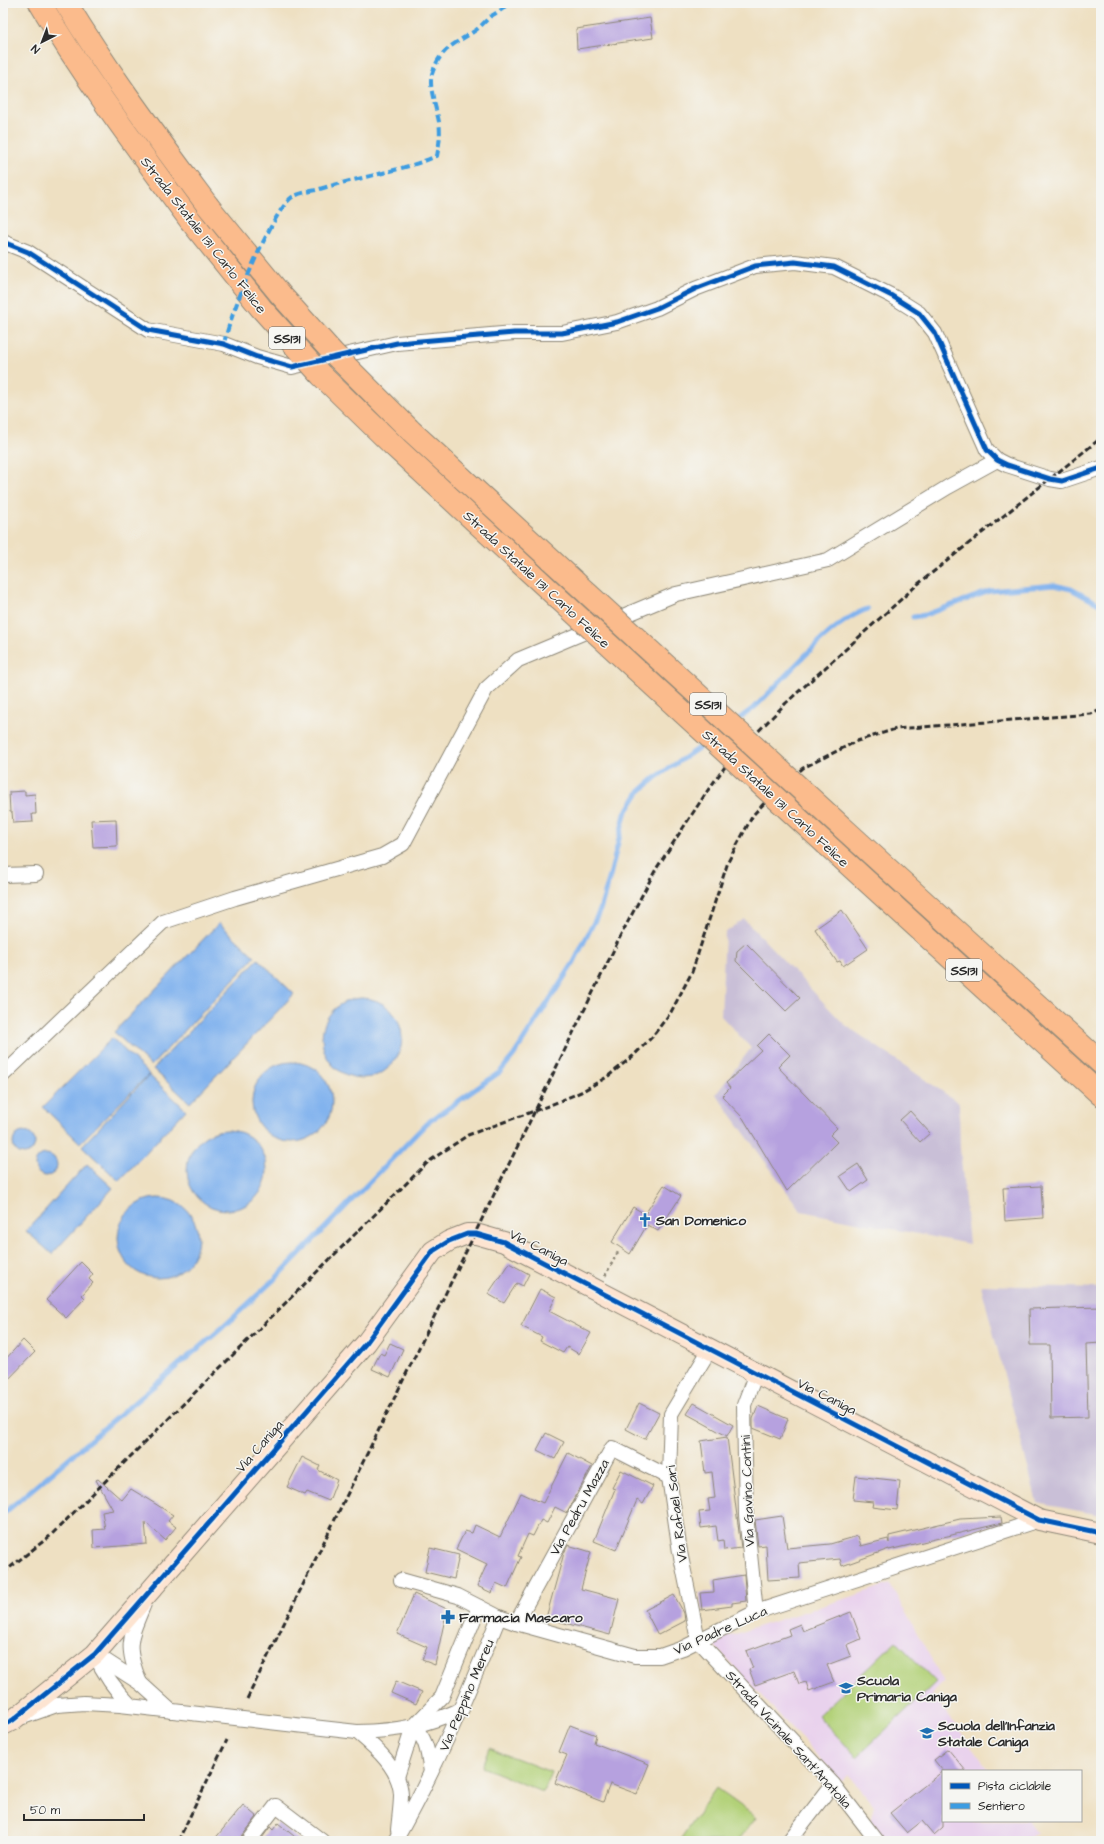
<svg xmlns="http://www.w3.org/2000/svg" width="1104" height="1844" font-family="'Architects Daughter',sans-serif">
	<style>
		.built { fill: #e9d2ed }
		.industrial { fill: #c9bfd7 }
		.green { fill: #b2d178; stroke: #6e7e52 }
		.water { fill: #82b3ee; stroke: #566f8c }
		.lines { fill: none; stroke-linecap: round; stroke-linejoin: round }
		.stream { stroke: #82b3ee; stroke-width: 5 }
		.building { fill: #b6a1df }
		.street-casing { stroke: #8c8676; stroke-width: 16 }
		.secondary-casing { stroke: #8c8676; stroke-width: 22 }
		.highway-casing { stroke: #8c8676; stroke-width: 24 }
		.path { stroke: #8c8676; stroke-width: 2.5; stroke-dasharray: 3 3; stroke-linecap: butt }
		.street { stroke: #fff; stroke-width: 14 }
		.secondary { stroke: #fde4d1; stroke-width: 20 }
		.highway { stroke: #fbbb8c; stroke-width: 22 }
		.rail { stroke: #2b2b2b; stroke-width: 3; stroke-dasharray: 6 3; stroke-linecap: butt }
		.highway-bridge-casing { stroke: #8c8676; stroke-width: 24; stroke-linecap: butt }
		.highway-bridge { stroke: #fbbb8c; stroke-width: 22 }
		.quiet { stroke: #3d9ce1; stroke-width: 4; stroke-dasharray: 8 4; stroke-linecap: butt }
		.cycleway-casing { stroke: #f6f6f2; stroke-width: 8 }
		.cycleway { stroke: #0057b8; stroke-width: 5 }
		.labels { text-anchor: middle; stroke-width: 3; stroke-linejoin: round; paint-order: stroke }
		.shield { fill: #f6f6f2; stroke: #686867; stroke-width: 1 }
		.shield-label { font-size: 13px; font-weight: bold; fill: #2b2b2b }
		.street-label { font-size: 14px; fill: #2b2b2b; stroke: #f6f6f2 }
		.poi-label { font-size: 14px; font-weight: bold; fill: #2b2b2b; stroke: #f6f6f2; text-anchor: start }
	</style>
	<rect width="100%" height="100%" fill="#f6f6f2"/>
	<filter id="ink" filterUnits="userSpaceOnUse"><feTurbulence type="fractalNoise" baseFrequency=".025" numOctaves="2"/><feDisplacementMap in="SourceGraphic" scale="8" xChannelSelector="R" yChannelSelector="G"/><feConvolveMatrix kernelMatrix="1 2 1 2 8 2 1 2 1" color-interpolation-filters="sRGB"/></filter>
	<filter id="wash" filterUnits="userSpaceOnUse"><feTurbulence type="fractalNoise" baseFrequency=".012" numOctaves="4" result="noise"/><feDisplacementMap in="SourceGraphic" scale="16" xChannelSelector="R" yChannelSelector="G"/><feGaussianBlur stdDeviation="0.9" result="paint"/><feColorMatrix in="noise" values="0 0 0 0 0 0 0 0 0 0 0 0 0 0 0 0 0 1.4 0 .05"/><feComposite in="paint" operator="in"/></filter>
	<g filter="url(#wash)">
		<rect width="100%" height="100%" fill="#eee0c2"/>
		<path class="built" d="M890 1584 944 1682 932 1694 990 1771H943V1821H1028L1037 1833 1023 1841H886L870 1822 874 1806 848 1775 841 1781 711 1642Z"/>
		<g class="industrial">
			<path d="M744 919 844 1024 959 1103 960 1148 969 1244 801 1211 716 1094 751 1048 721 1016 725 933Z"/>
			<path d="M981 1285 1101 1288V1515L1037 1503Z"/>
		</g>
		<g class="green">
			<path d="M896 1641 936 1682 857 1757 818 1716Z"/>
			<path d="M489 1748 551 1772 543 1792 482 1767Z"/>
			<path d="M716 1788 756 1817 738 1841H679Z"/>
		</g>
		<g class="water">
			<path d="M219 923 255 957 151 1066 114 1032Z"/>
			<path d="M258 959 294 994 190 1103 153 1069Z"/>
			<circle cx="362" cy="1038" r="40"/>
			<path d="M112 1038 149 1074 80 1143 43 1107Z"/>
			<circle cx="292" cy="1102" r="40"/>
			<path d="M149 1075 186 1110 119 1181 82 1146Z"/>
			<circle cx="227" cy="1170" r="40"/>
			<circle cx="24" cy="1143" r="11"/>
			<circle cx="46" cy="1165" r="11"/>
			<path d="M87 1164 113 1188 52 1254 26 1231Z"/>
			<circle cx="158" cy="1238" r="40"/>
		</g>
		<g class="lines">
			<g class="stream">
				<path d="M913 617 925 615 990 591 1054 585 1071 589 1101 605"/>
				<path d="M734 722C743 716 752 710 759 703 787 676 832 620 868 609"/>
				<path d="M3 1514 222 1328 277 1277 427 1123 500 1072 514 1055 574 962 600 910 610 876 625 814 639 792 655 778 707 742"/>
			</g>
		</g>
		<g id="blocks">
			<g class="building">
				<path d="M650 18 653 38 577 49 576 29Z"/>
				<path d="M25 791V795L35 794 36 814H32L33 822 13 823 12 812H10L9 792Z"/>
				<path d="M116 819 117 846 93 847 91 820Z"/>
				<path d="M842 910 868 949 843 966 840 961 837 962 815 929Z"/>
				<path d="M746 943 800 998 786 1011 736 961 737 951Z"/>
				<path d="M769 1034 790 1055 778 1067 837 1128 830 1135 837 1142 787 1191 743 1118 722 1096 730 1088 726 1083 761 1050 757 1046Z"/>
				<path d="M910 1111 930 1133 920 1142 900 1120Z"/>
				<path d="M858 1164 868 1180 851 1192 840 1176Z"/>
				<path d="M664 1185 681 1196 658 1231 647 1225 630 1254 612 1242 633 1207 645 1214Z"/>
				<path d="M1041 1186 1043 1218 1005 1221 1003 1188Z"/>
				<path d="M81 1262 93 1274 89 1279 93 1283 82 1295 85 1298 66 1318 46 1300Z"/>
				<path d="M509 1263 529 1274 523 1286 517 1283 504 1303 488 1294Z"/>
				<path d="M540 1289 556 1297 549 1311 591 1333 579 1354 567 1347 563 1353 540 1341 542 1337 521 1326Z"/>
				<path d="M1101 1307V1343L1086 1344 1088 1417 1051 1418 1050 1345H1030L1029 1309Z"/>
				<path d="M23 1340 35 1352 3 1385V1362Z"/>
				<path d="M390 1343 403 1349 390 1377 372 1369 380 1353 384 1355Z"/>
				<path d="M639 1403 659 1413 645 1439 626 1429Z"/>
				<path d="M694 1403 733 1425 727 1436 687 1414Z"/>
				<path d="M758 1406 788 1419 780 1439 753 1428V1419Z"/>
				<path d="M546 1433 564 1442 555 1459 537 1450Z"/>
				<path d="M727 1437 741 1548 724 1550 723 1540 718 1541 716 1526 701 1528 699 1512 710 1511 708 1499 715 1498 712 1472 705 1473 701 1441Z"/>
				<path d="M568 1453 592 1466 567 1513 555 1507 547 1523 541 1520 533 1536 528 1534 518 1556 521 1557 507 1588 496 1583 492 1593 477 1586 487 1564 456 1549 465 1531 472 1533 475 1525 500 1537 521 1493 543 1503Z"/>
				<path d="M302 1457 320 1466 318 1470 337 1480 329 1501 307 1492 305 1495 287 1487Z"/>
				<path d="M621 1470 653 1486 643 1504 637 1500 616 1550 594 1541 615 1489 612 1488Z"/>
				<path d="M856 1476 900 1481 897 1510 872 1507 873 1502 853 1500Z"/>
				<path d="M98 1479 122 1500 131 1489 154 1503 173 1515 168 1521 176 1527 165 1540 145 1522 147 1544 94 1548 93 1530 105 1529 102 1512 113 1510 96 1480Z"/>
				<path d="M782 1516 787 1548 830 1544 858 1536 861 1546 888 1539 889 1543V1536L960 1519 1001 1517 1002 1523 889 1550V1549L842 1566 840 1559 799 1563 800 1578 768 1580 766 1545 758 1546 755 1520Z"/>
				<path d="M568 1545 591 1552 581 1589 619 1599 610 1635 546 1618 564 1553Z"/>
				<path d="M430 1548 459 1555 454 1579 425 1572Z"/>
				<path d="M744 1575 746 1601 732 1603V1606L702 1610 700 1593 714 1592 713 1580Z"/>
				<path d="M414 1594 447 1609 435 1665 422 1660 427 1647 397 1634Z"/>
				<path d="M674 1595 684 1613 685 1621 658 1635 645 1610Z"/>
				<path d="M851 1612 861 1639 847 1645 851 1656 827 1665 834 1682 809 1691 806 1682 799 1684 794 1671 755 1685 749 1669 753 1668 746 1651 790 1635 788 1629 800 1624 803 1631Z"/>
				<path d="M396 1681 422 1692 416 1704 391 1693Z"/>
				<path d="M570 1725 596 1735 594 1743 649 1764 637 1794 610 1784 603 1802 555 1783 567 1755 559 1752Z"/>
				<path d="M948 1749 966 1771H943V1827L934 1835 922 1821 907 1833 890 1813 943 1771 934 1760Z"/>
				<path d="M243 1805 257 1817 242 1836 241 1841H213Z"/>
				<path d="M278 1823 300 1841H260L270 1827 273 1830Z"/>
			</g>
		</g>
	</g>
	<g filter="url(#ink)">
		<use href="#blocks" fill-opacity="0" stroke="#8c8676" stroke-width="1"/>
		<g class="lines">
			<defs>
				<g id="street">
					<path d="M3 242 28 252 148 330 224 344 257 357 292 367 397 343 514 333H562L617 322 657 308 695 289 755 266 795 262 834 267 892 296 919 313 935 333 987 450 997 460 1007 465 1050 479 1062 481 1101 468"/>
					<path d="M3 875 36 874"/>
					<path d="M3 1075 163 922 235 898 382 856 403 844 486 689 518 660 676 594 828 560 948 487 997 460"/>
					<path d="M710 1349 671 1414 669 1477 680 1552 698 1640 833 1784 877 1841"/>
					<path d="M401 1580 458 1596 499 1617 516 1623 635 1656H660L683 1648 756 1612 1039 1520"/>
					<path d="M756 1612 746 1515 744 1405 756 1373"/>
					<path d="M516 1623 612 1448 669 1477"/>
					<path d="M95 1654 140 1683 171 1711"/>
					<path d="M95 1654C104 1675 115 1690 131 1706"/>
					<path d="M140 1683C125 1646 129 1640 144 1604"/>
					<path d="M23 1717 57 1705 84 1703 120 1705 357 1732C398 1731 425 1726 462 1709"/>
					<path d="M413 1727C427 1738 428 1754 431 1772"/>
					<path d="M357 1732C376 1748 400 1768 401 1795 401 1806 399 1818 398 1830"/>
					<path d="M397 1777 413 1727 442 1697 479 1607"/>
					<path d="M249 1841 276 1806 322 1841"/>
					<path d="M395 1841C436 1769 468 1693 499 1617"/>
					<path d="M789 1841 833 1784"/>
				</g>
				<path id="secondary" d="M3 1725 13 1720 95 1654 366 1343 433 1251 449 1241 467 1234H476L504 1242 1039 1520 1101 1533"/>
				<g id="highway">
					<path d="M40 3C85 79 138 149 190 220"/>
					<path d="M66 3C109 74 159 140 208 206"/>
					<path d="M409 429 574 581"/>
					<path d="M394 446 558 598"/>
					<path d="M842 827 1101 1063"/>
					<path d="M826 844 1101 1095"/>
				</g>
			</defs>
			<use href="#street" class="street-casing"/>
			<use href="#secondary" class="secondary-casing"/>
			<use href="#highway" class="highway-casing"/>
			<path class="path" d="M605 1276 618 1252"/>
			<use href="#street" class="street"/>
			<use href="#secondary" class="secondary"/>
			<use href="#highway" class="highway"/>
			<g class="rail">
				<path d="M3 1573 50 1536 428 1162 468 1135 548 1106 581 1092 607 1077 633 1056 652 1037 671 1012 692 972 728 862 753 815 772 795 803 768 857 741 896 729 1091 714 1101 710"/>
				<path d="M247 1699 623 931 656 869 708 790 730 760 786 703 918 584 1101 438"/>
				<path d="M178 1841 227 1740"/>
			</g>
			<defs>
				<g id="highway-bridge">
					<path d="M208 206 281 295 333 353 409 429"/>
					<path d="M190 220 261 308 321 375 394 446"/>
					<path d="M574 581 842 827"/>
					<path d="M558 598 826 844"/>
				</g>
			</defs>
			<use href="#highway-bridge" class="highway-bridge-casing"/>
			<use href="#highway-bridge" class="highway-bridge"/>
			<path class="quiet" d="M224 344C228 320 273 206 294 196 303 192 314 191 323 188 361 177 401 171 437 156 439 145 441 134 439 122 437 110 428 87 432 74 440 49 453 45 473 32 480 28 485 21 491 16 497 12 504 10 507 3"/>
			<defs>
				<g id="cycleway">
					<path d="M3 242 28 252 148 330 224 344 257 357 292 367 397 343 514 333H562L617 322 657 308 695 289 755 266 795 262 834 267 892 296 919 313 935 333 987 450 997 460 1007 465 1050 479 1062 481 1101 468"/>
					<path d="M3 1725 13 1720 95 1654 366 1343 433 1251 449 1241 467 1234H476L504 1242 1039 1520 1101 1533"/>
				</g>
			</defs>
			<use href="#cycleway" class="cycleway-casing"/>
			<use href="#cycleway" class="cycleway"/>
		</g>
	</g>
	<defs>
		<symbol id="church-bare" viewBox="-9 -9 18 18"><path d="M-1.2-6h2.4v3.5h3.3v2.4h-3.3V6h-2.4V-.1h-3.3v-2.4h3.3Z" fill="#1f6fb2" stroke="#f6f6f2" stroke-width="2.5" paint-order="stroke"/></symbol>
		<symbol id="pharmacy-bare" viewBox="-9 -9 18 18"><path d="M-2-6h4v4h4v4h-4v4h-4v-4h-4v-4h4Z" fill="#1f6fb2" stroke="#f6f6f2" stroke-width="2.5" paint-order="stroke"/></symbol>
		<symbol id="school-bare" viewBox="-9 -9 18 18"><path d="M0-5L7-2L0 1L-7-2ZM-4 1L0 2.5L4 1V4Q0 6-4 4Z" fill="#1f6fb2" stroke="#f6f6f2" stroke-width="2.5" paint-order="stroke"/></symbol>
	</defs>
	<g fill-rule="evenodd">
		<use href="#church-bare" x="635" y="1210" width="20" height="20"/>
		<use href="#pharmacy-bare" x="438" y="1607" width="20" height="20"/>
		<use href="#school-bare" x="836" y="1678" width="20" height="20"/>
		<use href="#school-bare" x="917" y="1723" width="20" height="20"/>
	</g>
	<g class="labels">
		<g class="shield">
			<rect x="269" y="327" width="36" height="22" rx="3"/>
			<rect x="690" y="693" width="36" height="22" rx="3"/>
			<rect x="946" y="959" width="36" height="22" rx="3"/>
		</g>
		<g class="shield-label">
			<text x="287" y="343">SS131</text>
			<text x="708" y="709">SS131</text>
			<text x="964" y="975">SS131</text>
		</g>
		<g class="street-label">
			<text transform="translate(204 235) rotate(52)" y="5">Strada Statale 131 Carlo Felice</text>
			<text transform="translate(537 579) rotate(43)" y="5">Strada Statale 131 Carlo Felice</text>
			<text transform="translate(776 798) rotate(43)" y="5">Strada Statale 131 Carlo Felice</text>
			<text transform="translate(539 1247) rotate(27)" y="5">Via Caniga</text>
			<text transform="translate(827 1396) rotate(27)" y="5">Via Caniga</text>
			<text transform="translate(259 1446) rotate(-49)" y="5">Via Caniga</text>
			<text transform="translate(747 1491) rotate(-92)" y="5">Via Gavino Contini</text>
			<text transform="translate(579 1507) rotate(-61)" y="5">Via Pedru Mazza</text>
			<text transform="translate(676 1514) rotate(-97)" y="5">Via Rafael Sari</text>
			<text transform="translate(720 1630) rotate(-24)" y="5">Via Padre Luca</text>
			<text transform="translate(466 1695) rotate(-67)" y="5">Via Peppino Mereu</text>
			<text transform="translate(789 1739) rotate(48)" y="5">Strada Vicinale Sant'Anatolia</text>
		</g>
		<g class="poi-label">
			<text x="656" y="1225">San Domenico</text>
			<text x="459" y="1622">Farmacia Mascaro</text>
			<text x="857" y="1685">Scuola<tspan x="857" dy="16">Primaria Caniga</tspan></text>
			<text x="938" y="1730">Scuola dell'Infanzia<tspan x="938" dy="16">Statale Caniga</tspan></text>
		</g>
	</g>
	<rect width="1104" height="1844" fill="none" stroke="#f6f6f2" stroke-width="16"/>
	<rect x="942" y="1770" width="140" height="52" fill="#f6f6f2" stroke="#a5a5a2"/>
	<rect x="950" y="1783" width="20" height="6" fill="#0057b8" stroke="#a5a5a2"/>
	<text x="978" y="1790" font-size="12" fill="#2b2b2b">Pista ciclabile</text>
	<rect x="950" y="1803" width="20" height="6" fill="#3d9ce1" stroke="#a5a5a2"/>
	<text x="978" y="1810" font-size="12" fill="#2b2b2b">Sentiero</text>
	<g transform="translate(42 42) rotate(222)" stroke="#f6f6f2" stroke-width="3" paint-order="stroke">
	<path d="M0-3L7 15L0 10L-7 15Z" fill="#2b2b2b"/>
	<text y="-6" font-size="11" font-weight="bold" text-anchor="middle" fill="#2b2b2b">N</text>
	</g>
	<path d="M24 1814v6h120v-6" fill="none" stroke="#2b2b2b" stroke-width="2"/>
	<text x="30" y="1814" font-size="12" fill="#2b2b2b" stroke="#f6f6f2" stroke-width="3" paint-order="stroke">50 m</text>
</svg>
